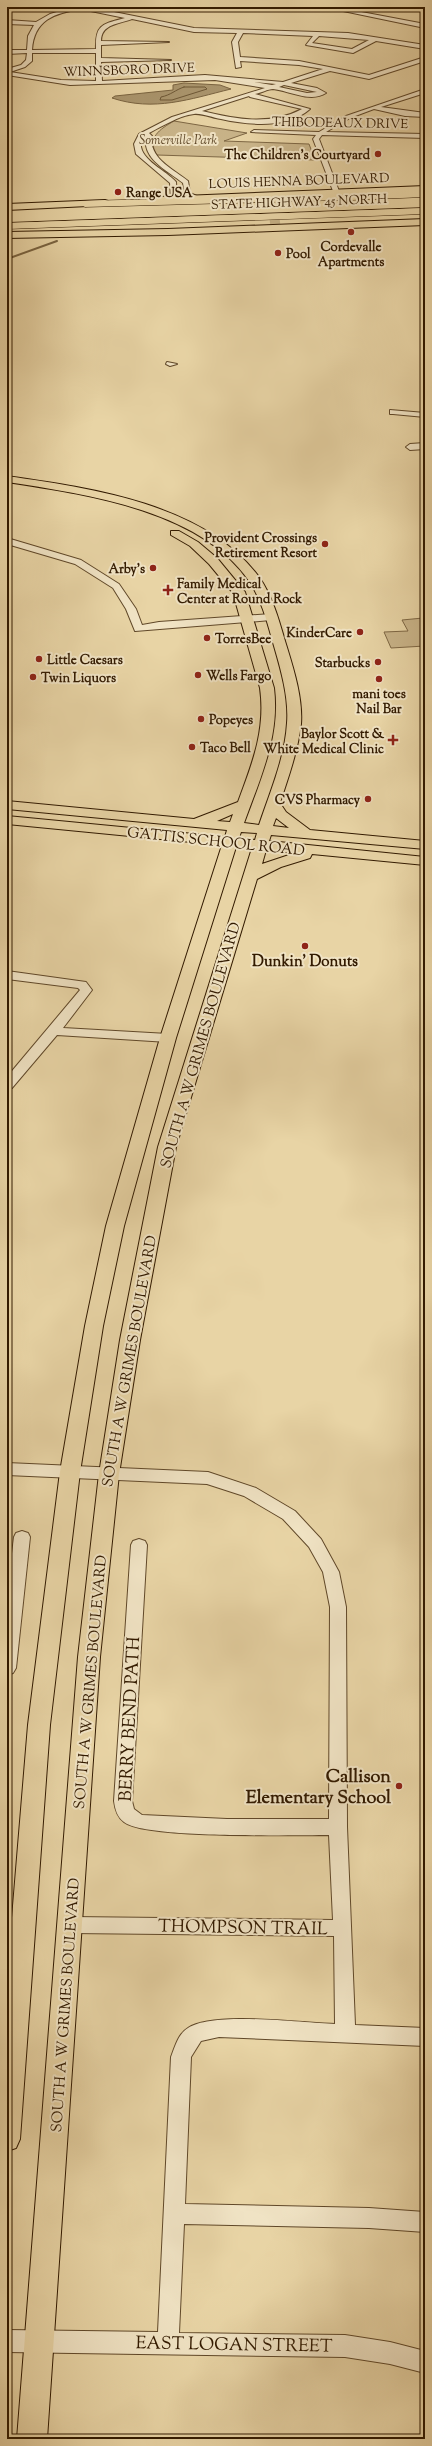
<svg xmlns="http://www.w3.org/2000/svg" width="432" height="2446" font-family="'Sorts Mill Goudy',serif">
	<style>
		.green { fill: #c9b489; stroke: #7e6744 }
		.water { fill: #aa956d; stroke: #7a6441 }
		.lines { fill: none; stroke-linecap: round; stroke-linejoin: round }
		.shore { stroke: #6e5836; stroke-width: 1 }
		.stream { stroke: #7a6441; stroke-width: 2 }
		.highway-tunnel { stroke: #c4af84; stroke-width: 12; stroke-dasharray: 12 5.5; stroke-linecap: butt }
		.minor-casing { stroke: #604829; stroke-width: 2 }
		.major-casing { stroke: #321a00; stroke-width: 2 }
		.highway-casing { stroke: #321a00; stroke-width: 1 }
		.minor { fill: #f0e3c4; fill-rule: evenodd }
		.major { fill: #e8d4a5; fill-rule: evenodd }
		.highway { fill: #e8d4a5; fill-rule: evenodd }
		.poi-dot { fill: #8f2418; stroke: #f0e3c4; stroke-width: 1.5 }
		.labels { text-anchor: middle; stroke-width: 4; stroke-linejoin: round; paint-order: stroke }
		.far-street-label { font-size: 13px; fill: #321a00; stroke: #f0e3c4 }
		.far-park-label { font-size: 13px; font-style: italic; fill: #5f4829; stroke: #f0e3c4 }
		.far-poi-label { font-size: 13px; font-weight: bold; fill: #321a00; stroke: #f0e3c4; text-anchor: start }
		.street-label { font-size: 15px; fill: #321a00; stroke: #f0e3c4 }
		.poi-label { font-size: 15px; font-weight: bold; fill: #321a00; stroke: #f0e3c4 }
		.near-street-label { font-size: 18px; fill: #321a00; stroke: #f0e3c4 }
		.near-poi-label { font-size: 18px; font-weight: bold; fill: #321a00; stroke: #f0e3c4; text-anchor: end }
	</style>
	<rect width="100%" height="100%" fill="#e8d4a5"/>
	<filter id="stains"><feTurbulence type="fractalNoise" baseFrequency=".005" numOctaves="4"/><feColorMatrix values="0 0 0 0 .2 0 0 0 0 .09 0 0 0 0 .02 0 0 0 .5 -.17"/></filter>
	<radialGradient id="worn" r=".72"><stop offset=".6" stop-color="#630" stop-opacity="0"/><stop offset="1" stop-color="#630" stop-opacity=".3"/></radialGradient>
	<g class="green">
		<path d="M174 121 247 133 224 141 309 144 315 160 157 155C146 138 160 129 174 121Z"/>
		<path d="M423 618 425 646 391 648 384 632 408 631 402 620Z"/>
	</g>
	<path class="water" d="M184 83 220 85 231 89C190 99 154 112 112 98L115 96 173 90V85Z"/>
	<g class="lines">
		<path class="shore" d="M184 87H205L207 89 172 100H160L161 97C171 95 175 90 184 87Z"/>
		<path class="stream" d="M7 259 57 241"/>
		<path class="highway-tunnel" d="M270 223 280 222"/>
		<defs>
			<g id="minor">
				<path d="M74 7H89L194 28 348 33 425 45V49L376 41 353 53 306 45 313 36 243 33 238 42 240 57 299 61 369 75 425 57V61L369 79 330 71 291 83 317 88 326 93C311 103 290 91 273 89 268 89 261 93 255 94L310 109C288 129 248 125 221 119 213 118 202 113 194 114 178 116 163 126 149 133L152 136C148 158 173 169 188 181L190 193 199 197V199L185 195 183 183C168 171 142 159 146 137L143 136C132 157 165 169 176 182L177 197 172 201 169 199 171 197 170 183 136 154 134 144 139 134 172 117 265 88 215 80 70 85 7 75V69L21 65 26 60 27 53 7 54V50H27L28 36 34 25 7 24V20L36 22 50 14ZM81 9 125 18C103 24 95 24 96 49L32 50C34 20 54 13 81 9ZM132 19 194 32 237 33 232 42 236 68 241 67 240 61 299 65 323 69 283 82 205 75 102 81 101 62 171 60 101 58V45L169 42 101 41C101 24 119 24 132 19ZM319 36 369 40 352 49 312 43ZM32 53H96V81L61 80 10 72 25 67 32 61ZM254 82 276 84 272 85ZM284 85 317 92 307 93 279 87ZM249 96 250 97 302 109C270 126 234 119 202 111Z"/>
				<path d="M324 7H335L425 24V28Z"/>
				<path d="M425 89V93L381 107 425 113V117L405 116 374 109 350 118 326 132 425 134V138L322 135 319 139 339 191 336 193 333 191 313 139 316 135 251 132 254 130 319 132 346 116Z"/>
				<path d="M167 362 177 364 170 366 166 364Z"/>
				<path d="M390 410 425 413V417L393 414H390Z"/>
				<path d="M425 443V449L410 450 406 447 410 444Z"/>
				<path d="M7 538 81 560 119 584 136 609 142 625 159 622 271 614 276 617 271 620 135 631 126 609 113 588 75 564 7 544Z"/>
				<path d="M7 971 86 982 92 990 63 1028 168 1034 174 1038 168 1042 57 1035 12 1088 7 1089V1077L80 990 78 988 7 979Z"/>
				<path d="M7 1463 208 1472 256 1488 295 1511 321 1539 339 1572 346 1607 347 1827 355 2025 425 2028V2046L219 2037 201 2041 191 2057 185 2204 369 2208 425 2212V2232L369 2228 184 2224 179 2333 345 2335 390 2342 425 2351V2373L390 2364 345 2357 7 2352V2330L158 2332 171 2057C175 2047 178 2034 188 2028 213 2011 302 2023 335 2024L334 1936 71 1933 64 1931 61 1925 64 1919 71 1917 333 1920 329 1835C295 1835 145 1839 124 1822 117 1817 115 1809 114 1801L131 1545 133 1541 139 1539 145 1541 147 1545 132 1801 134 1809 142 1815 227 1819H329L330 1607 323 1572 309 1547 283 1519 244 1496 207 1484 7 1475Z"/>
				<path d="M22 1531 28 1533 30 1537 16 1668 13 1673 7 1675V1595L14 1537 16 1533Z"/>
			</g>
			<g id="major">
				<path d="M425 186V192L158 203 154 200 158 197Z"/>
				<path d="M105 200 108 201V205L7 210V204Z"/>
				<path d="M425 219V225L168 235 7 238V232L168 229Z"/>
				<path d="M7 476C91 488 205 504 259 577 272 595 279 620 285 641 293 667 303 697 301 724 298 751 288 778 280 803L286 812 310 830 425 841V849L271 835 269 841 425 857V865L312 854 310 858 281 867 257 879 176 1147 140 1340 119 1474 100 1657 47 2439H17L78 1657 99 1474 120 1340 158 1147 252 848 236 847 176 1038 124 1226 103 1326 80 1472 50 1725 20 2139 16 2148 7 2151V1978L28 1725 60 1472 85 1326 106 1226 160 1038 222 845 7 824V816L225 837 227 830 7 809V801L194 819 238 802C252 764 266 730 260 688L233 593 209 564 190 546 171 535V531H179L198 542 217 558 245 592 274 688C280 736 260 779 244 823L259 825C270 792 285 758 287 723 289 698 281 670 274 646 268 625 262 600 249 581 201 510 85 494 7 482ZM233 814 230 822 217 821ZM276 818 289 828 273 826ZM241 832 257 833 255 840 239 838ZM266 850 295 853 262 864Z"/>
			</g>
			<g id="highway">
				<path d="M425 191V197L351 200 346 197 341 200 85 207 80 204 85 201 341 194 346 197 351 194Z"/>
				<path d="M425 208V214L7 229V223Z"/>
			</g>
		</defs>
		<use href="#minor" class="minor-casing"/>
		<use href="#major" class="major-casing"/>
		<use href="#highway" class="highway-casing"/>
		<use href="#minor" class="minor"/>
		<use href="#major" class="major"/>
		<use href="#highway" class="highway"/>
	</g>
	<g class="poi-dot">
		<circle cx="378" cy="154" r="4"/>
		<circle cx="118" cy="192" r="4"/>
		<circle cx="351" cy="232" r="4"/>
		<circle cx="278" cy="253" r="4"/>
		<circle cx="325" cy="544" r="4"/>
		<circle cx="153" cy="568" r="4"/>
		<path d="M166 584h4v4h4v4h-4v4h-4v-4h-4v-4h4z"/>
		<circle cx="360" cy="632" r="4"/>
		<circle cx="207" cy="638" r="4"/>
		<circle cx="39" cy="659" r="4"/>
		<circle cx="378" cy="662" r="4"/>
		<circle cx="198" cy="675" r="4"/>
		<circle cx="33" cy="677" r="4"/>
		<circle cx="379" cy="679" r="4"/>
		<circle cx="201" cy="719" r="4"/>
		<path d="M391 734h4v4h4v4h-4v4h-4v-4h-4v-4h4z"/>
		<circle cx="192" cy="747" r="4"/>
		<circle cx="368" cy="799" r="4"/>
		<circle cx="305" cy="946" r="4"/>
		<circle cx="399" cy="1786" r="4"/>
	</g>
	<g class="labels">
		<g class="far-street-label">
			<text transform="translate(129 69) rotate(-2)" y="5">WINNSBORO DRIVE</text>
			<text transform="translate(340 122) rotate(1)" y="5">THIBODEAUX DRIVE</text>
			<text transform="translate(299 180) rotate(-2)" y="5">LOUIS HENNA BOULEVARD</text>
			<text transform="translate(299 201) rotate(-2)" y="5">STATE HIGHWAY 45 NORTH</text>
		</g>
		<g class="far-park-label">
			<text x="178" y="144">Somerville Park</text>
		</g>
		<g class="far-poi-label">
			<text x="370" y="159" text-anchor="end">The Children's Courtyard</text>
			<text x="126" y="197">Range USA</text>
			<text x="351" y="251" text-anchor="middle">Cordevalle<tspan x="351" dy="15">Apartments</tspan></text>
			<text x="286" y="258">Pool</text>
			<text x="317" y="542" text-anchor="end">Provident Crossings<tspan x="317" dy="15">Retirement Resort</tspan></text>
			<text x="145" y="573" text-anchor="end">Arby's</text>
			<text x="177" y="588">Family Medical<tspan x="177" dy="15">Center at Round Rock</tspan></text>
			<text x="352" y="637" text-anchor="end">KinderCare</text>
			<text x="215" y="643">TorresBee</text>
			<text x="47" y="664">Little Caesars</text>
			<text x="370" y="667" text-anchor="end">Starbucks</text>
			<text x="206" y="680">Wells Fargo</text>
			<text x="41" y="682">Twin Liquors</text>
			<text x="379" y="698" text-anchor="middle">mani toes<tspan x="379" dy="15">Nail Bar</tspan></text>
			<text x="209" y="724">Popeyes</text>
			<text x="384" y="738" text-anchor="end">Baylor Scott &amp;<tspan x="384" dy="15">White Medical Clinic</tspan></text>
			<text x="200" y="752">Taco Bell</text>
			<text x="360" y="804" text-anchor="end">CVS Pharmacy</text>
		</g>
		<g class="street-label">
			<text transform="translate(216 841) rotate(6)" y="5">GATTIS SCHOOL ROAD</text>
			<text transform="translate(200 1045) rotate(-74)" y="5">SOUTH A W GRIMES BOULEVARD</text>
			<text transform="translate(129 1361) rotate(-80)" y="5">SOUTH A W GRIMES BOULEVARD</text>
			<text transform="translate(90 1682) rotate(-85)" y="5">SOUTH A W GRIMES BOULEVARD</text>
			<text transform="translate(65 2005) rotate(-86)" y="5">SOUTH A W GRIMES BOULEVARD</text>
		</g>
		<g class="poi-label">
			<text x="305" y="966">Dunkin' Donuts</text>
		</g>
		<g class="near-street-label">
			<text transform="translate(129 1719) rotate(-87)" y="6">BERRY BEND PATH</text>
			<text transform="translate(243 1927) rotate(1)" y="6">THOMPSON TRAIL</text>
			<text transform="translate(234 2344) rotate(1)" y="6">EAST LOGAN STREET</text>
		</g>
		<g class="near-poi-label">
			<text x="391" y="1782">Callison<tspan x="391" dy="21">Elementary School</tspan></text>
		</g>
	</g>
	<rect width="432" height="2446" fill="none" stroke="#e8d4a5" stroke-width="24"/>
	<rect x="8" y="8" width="416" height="2430" fill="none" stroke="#321a00" stroke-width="2"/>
	<rect x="12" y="12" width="408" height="2422" fill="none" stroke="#321a00"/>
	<rect width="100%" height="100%" filter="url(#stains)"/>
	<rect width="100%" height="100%" fill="url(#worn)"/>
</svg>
